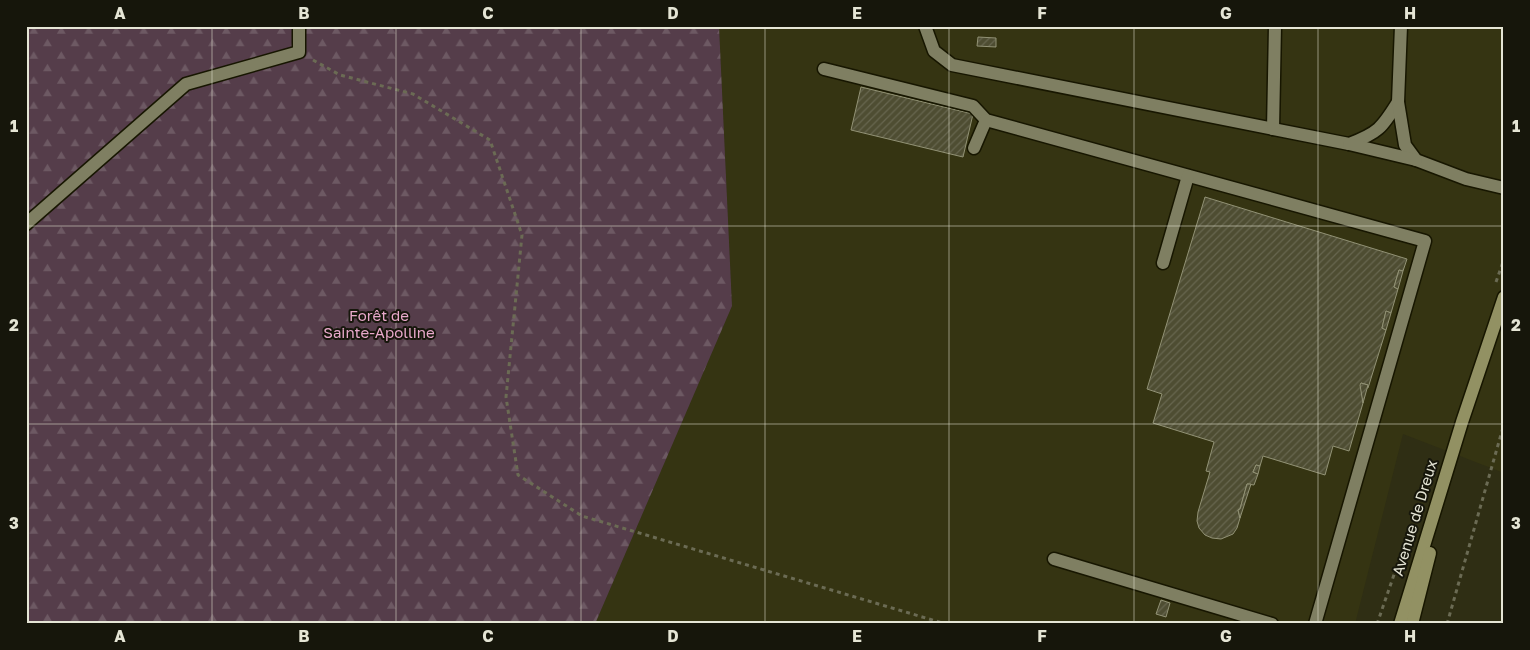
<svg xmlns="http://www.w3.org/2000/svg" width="1530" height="650" font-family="'Golos Text',sans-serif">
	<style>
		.built { fill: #353412 }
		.forest { fill: url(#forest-firs) }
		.building { fill: url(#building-hatch); stroke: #929275 }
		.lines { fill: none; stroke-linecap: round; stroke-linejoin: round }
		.lane-casing { stroke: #171600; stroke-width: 15 }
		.secondary-casing { stroke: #171600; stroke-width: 15 }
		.path { stroke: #6b6b54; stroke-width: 3; stroke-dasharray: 4 4; stroke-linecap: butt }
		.lane { stroke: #7f7f62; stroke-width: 12 }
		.secondary { stroke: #929163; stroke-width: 12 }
		.grid { fill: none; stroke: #e5e5d5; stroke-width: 1; stroke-opacity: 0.55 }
		.labels { text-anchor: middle; stroke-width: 4; stroke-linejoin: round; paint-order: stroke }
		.park-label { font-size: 15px; fill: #e9a9cb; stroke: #16160b }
		.street-label { font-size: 15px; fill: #e5e5d5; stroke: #16160b }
		.neatline { fill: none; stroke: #e5e5d5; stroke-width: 2 }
		.grid-label { font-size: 16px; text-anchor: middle; font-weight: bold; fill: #e5e5d5 }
	</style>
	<defs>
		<pattern id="forest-firs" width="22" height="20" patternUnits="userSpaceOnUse" patternTransform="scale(1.25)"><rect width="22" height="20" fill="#553d4a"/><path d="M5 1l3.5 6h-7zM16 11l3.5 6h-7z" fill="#6d5963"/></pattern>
		<pattern id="building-hatch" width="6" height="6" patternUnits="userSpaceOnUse" patternTransform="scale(1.25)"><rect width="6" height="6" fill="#4e4d32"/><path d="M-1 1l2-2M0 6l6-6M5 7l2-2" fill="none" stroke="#67664f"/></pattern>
	</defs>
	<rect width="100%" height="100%" fill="#2f2e14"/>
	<path class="built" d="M719 26H1504V473L1403 434 1355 624H595L732 306Z"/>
	<path class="forest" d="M26 26H719L732 306 595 624H26Z"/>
	<g class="building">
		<path d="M978 37 996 38V47L977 46Z"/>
		<path d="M861 87 973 114 963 157 851 130Z"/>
		<path d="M1205 197 1407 259 1403 271 1399 270 1394 287 1398 289 1391 313 1386 311 1382 328 1386 330 1368 388H1367L1368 385 1361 383 1363 403 1349 451 1333 446 1325 475 1263 456 1260 466 1256 465 1253 472 1258 474 1254 485 1247 484 1240 509 1238 510 1240 518 1237 528 1233 534 1221 539 1212 538 1205 535 1199 528 1197 521 1198 512 1210 472 1206 471 1214 442 1153 423 1162 394 1147 389Z"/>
		<path d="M1399 270 1403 271 1398 289 1394 287Z"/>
		<path d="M1386 311 1391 313 1386 330 1382 328Z"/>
		<path d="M1361 383 1368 385 1363 403 1360 385Z"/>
		<path d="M1256 465 1260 466 1258 474 1253 472Z"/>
		<path d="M1247 484H1251L1240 518 1238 510 1240 509Z"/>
		<path d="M1161 600 1170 603 1166 617 1156 614Z"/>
	</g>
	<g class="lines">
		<defs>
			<g id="lane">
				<path d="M925 26 934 51 952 65 1349 144C1378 133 1382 128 1398 102"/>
				<path d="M1401 26 1398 102 1405 145 1416 160 1466 179 1504 188"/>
				<path d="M824 69 973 106 986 120 1425 241 1315 624"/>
				<path d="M1273 129 1275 26"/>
				<path d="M1349 144 1416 160"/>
				<path d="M974 148 986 120"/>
				<path d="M26 224 186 84 299 52V26"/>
				<path d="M1163 263 1188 176"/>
				<path d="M1054 559 1272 624"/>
			</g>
			<g id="secondary">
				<path d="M1400 624 1462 422 1504 297"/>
				<path d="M1412 624 1430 553"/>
			</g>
		</defs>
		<use href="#lane" class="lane-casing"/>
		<use href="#secondary" class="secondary-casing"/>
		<g class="path">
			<path d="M313 60 340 75 413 94 490 140 522 235 506 397 518 475 582 516 946 624"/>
			<path d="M1496 282 1504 259"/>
			<path d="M1377 624 1397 566"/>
			<path d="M1447 624 1504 424"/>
		</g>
		<use href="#lane" class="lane"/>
		<use href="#secondary" class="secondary"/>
	</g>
	<path class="grid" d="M212 26V624M396 26V624M581 26V624M765 26V624M949 26V624M1134 26V624M1318 26V624M26 226H1504M26 424H1504"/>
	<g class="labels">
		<g class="park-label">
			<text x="379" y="321">Forêt de<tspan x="379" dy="17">Sainte-Apolline</tspan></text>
		</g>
		<g class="street-label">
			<text transform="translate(1415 518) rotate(-73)" y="5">Avenue de Dreux</text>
		</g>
	</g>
	<rect width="1530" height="650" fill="none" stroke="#16160b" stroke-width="55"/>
	<rect x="28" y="28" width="1474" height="594" class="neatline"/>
	<g class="grid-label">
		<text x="120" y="19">A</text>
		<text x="304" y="19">B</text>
		<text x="488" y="19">C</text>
		<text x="673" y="19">D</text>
		<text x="857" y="19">E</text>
		<text x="1042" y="19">F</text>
		<text x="1226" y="19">G</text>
		<text x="1410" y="19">H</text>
		<text x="14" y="132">1</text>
		<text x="1516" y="132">1</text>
		<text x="14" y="331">2</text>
		<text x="1516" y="331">2</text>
		<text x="14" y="529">3</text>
		<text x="1516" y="529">3</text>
		<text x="120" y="642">A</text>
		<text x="304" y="642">B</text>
		<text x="488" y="642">C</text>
		<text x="673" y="642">D</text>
		<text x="857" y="642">E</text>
		<text x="1042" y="642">F</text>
		<text x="1226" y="642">G</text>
		<text x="1410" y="642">H</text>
	</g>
</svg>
